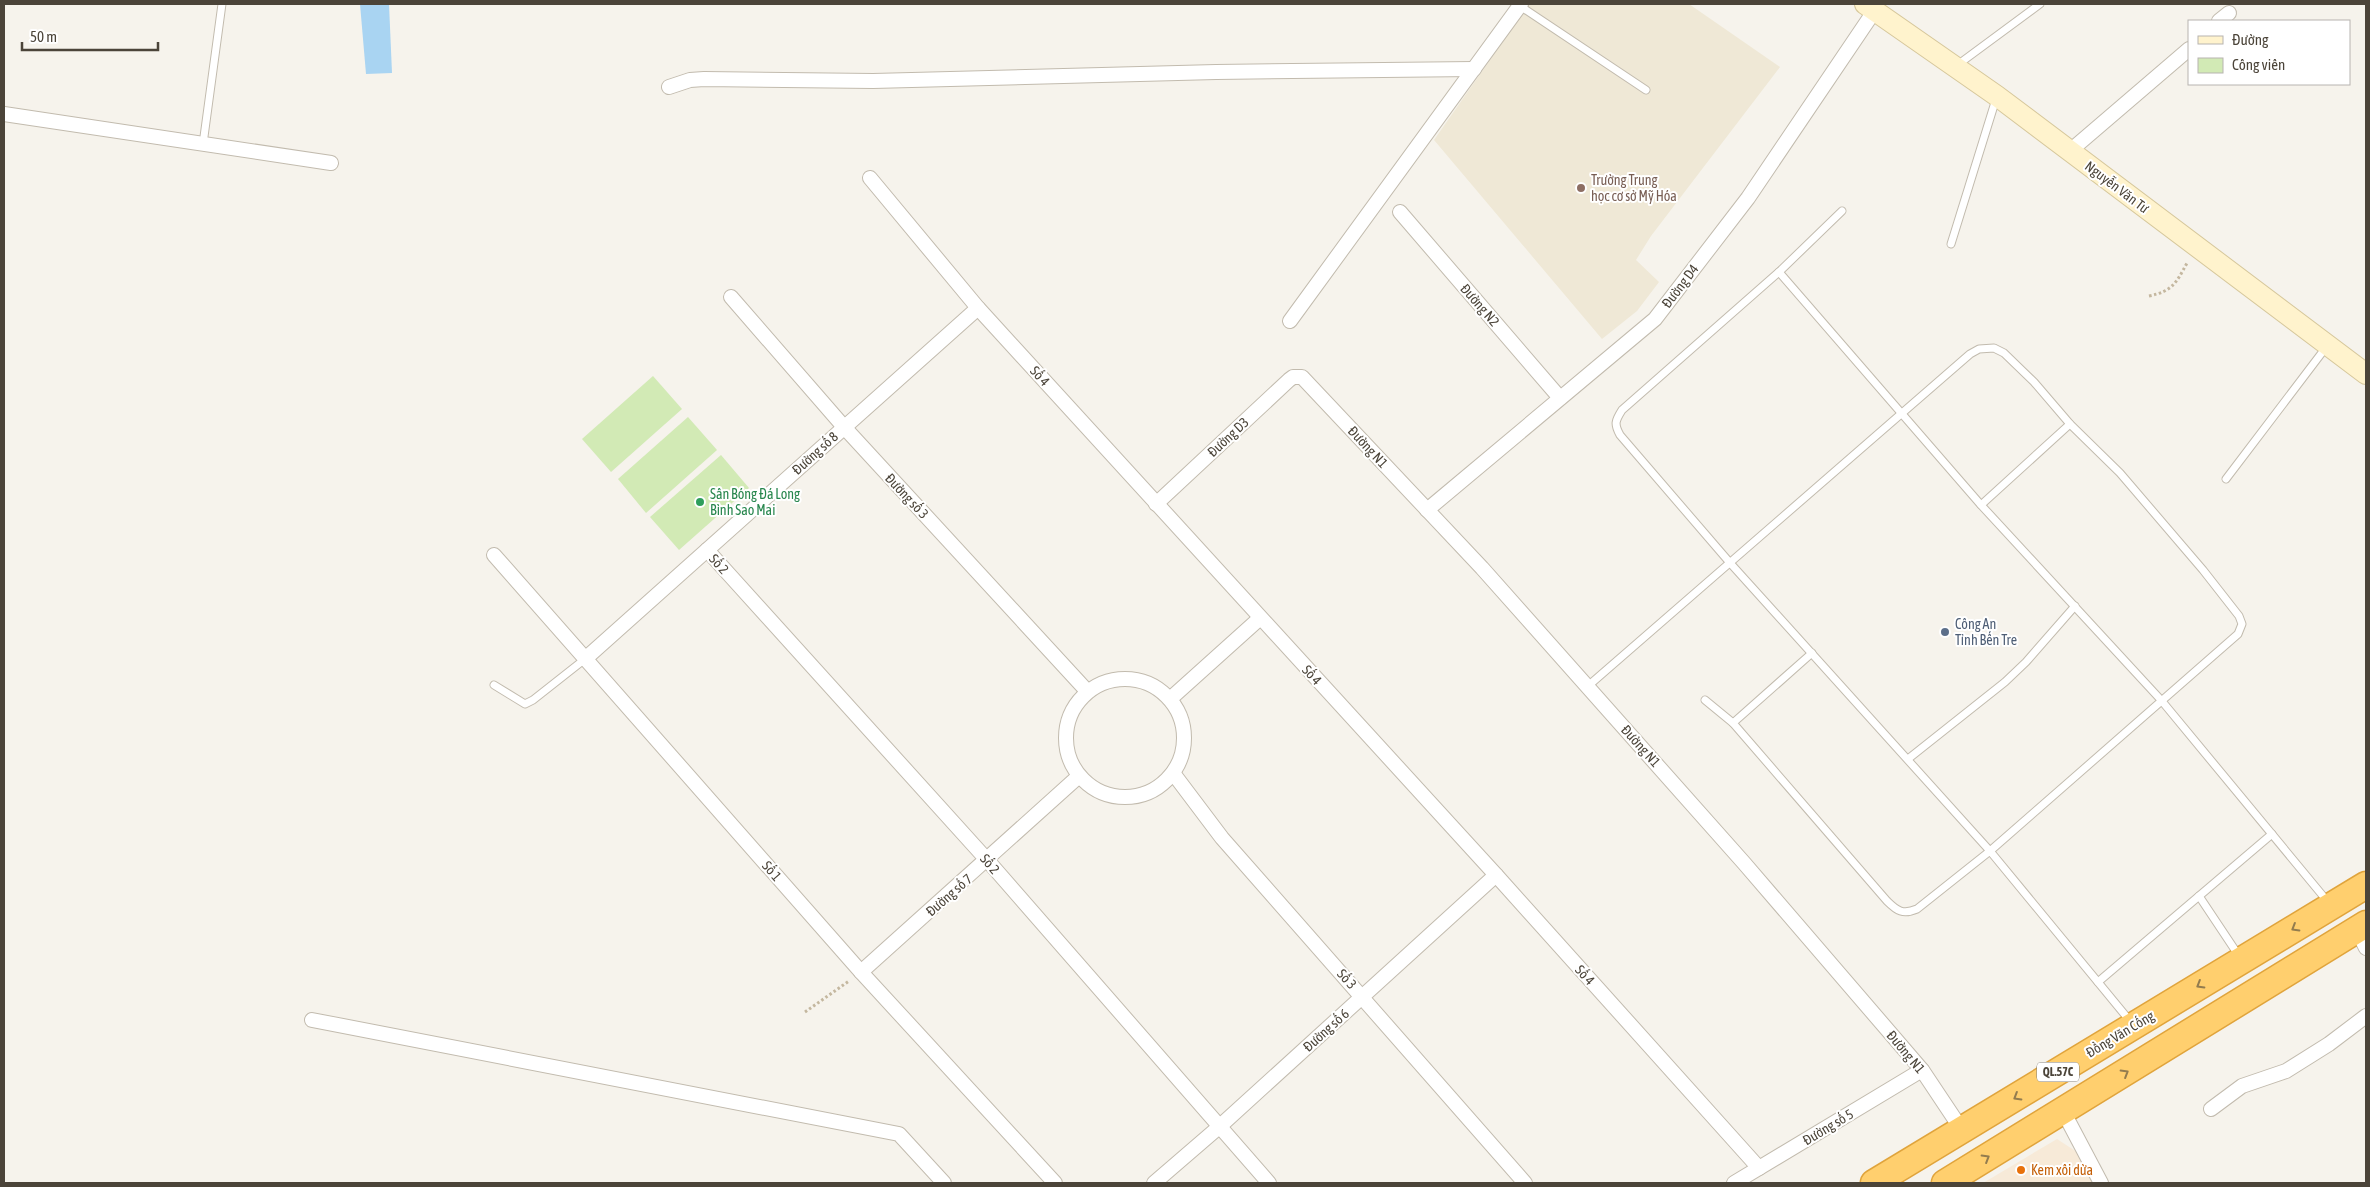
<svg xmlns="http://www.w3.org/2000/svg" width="2370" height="1187" font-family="'Asap Condensed',sans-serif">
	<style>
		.commercial { fill: #f7ead8 }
		.education { fill: #efe8d6 }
		.green { fill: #d2eab5 }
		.water { fill: #a9d4f2 }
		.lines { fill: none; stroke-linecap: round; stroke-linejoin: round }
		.lane-casing { stroke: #c2bbae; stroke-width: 9 }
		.street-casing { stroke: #c2bbae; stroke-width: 16 }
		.secondary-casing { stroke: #d6c79b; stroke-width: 22 }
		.highway-casing { stroke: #e0a43c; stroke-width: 29 }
		.path { stroke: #c4b79f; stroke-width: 3; stroke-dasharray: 2.5 2.5; stroke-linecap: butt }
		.lane { stroke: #fff; stroke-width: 7 }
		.street { stroke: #fff; stroke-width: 14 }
		.secondary { stroke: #fff3cd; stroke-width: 20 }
		.highway { stroke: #ffcf6e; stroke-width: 26 }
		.oneway { stroke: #937c4e }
		.education-dot { fill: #8d6e63; stroke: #fff; stroke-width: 2 }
		.leisure-dot { fill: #2e9e5b; stroke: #fff; stroke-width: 2 }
		.service-dot { fill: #5c6f8a; stroke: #fff; stroke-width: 2 }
		.food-dot { fill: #e8710a; stroke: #fff; stroke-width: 2 }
		.labels { text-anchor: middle; stroke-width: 4; stroke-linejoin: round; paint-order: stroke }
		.shield { fill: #fff; stroke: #817c74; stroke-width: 1 }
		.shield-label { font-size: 12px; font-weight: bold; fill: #4b4439 }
		.education-label { font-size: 14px; fill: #785e54; stroke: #fff; text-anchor: start }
		.street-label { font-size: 14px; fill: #4b4439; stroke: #fff }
		.leisure-label { font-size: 14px; fill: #27864d; stroke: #fff; text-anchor: start }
		.service-label { font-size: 14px; fill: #4e5e75; stroke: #fff; text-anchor: start }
		.food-label { font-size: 14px; fill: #c56008; stroke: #fff; text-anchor: start }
	</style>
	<rect width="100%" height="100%" fill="#f6f3ec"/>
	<path class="commercial" d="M2057 1139 2077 1152 2093 1183H1983Z"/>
	<path class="education" d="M1529 4H1689L1780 67 1651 236 1636 260 1659 282 1637 311 1602 339 1434 140Z"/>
	<g class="green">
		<path d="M653 376 682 409 611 472 582 439Z"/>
		<path d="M688 417 717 450 646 513 618 479Z"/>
		<path d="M721 455 749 488 679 550 650 517Z"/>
	</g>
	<path class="water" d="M360 4H389L392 73 366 74Z"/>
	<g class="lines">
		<defs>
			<g id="lane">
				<path d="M1520 6 1646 90"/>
				<path d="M1956 66 2040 4"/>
				<path d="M203 144 222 4"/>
				<path d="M1842 211 1779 272 1622 410C1615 421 1614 424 1620 435L1731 564 1990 851 2130 1021"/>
				<path d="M1951 244 1996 99"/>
				<path d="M1779 272 1981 505 2161 700 2328 902"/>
				<path d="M2226 479 2327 346"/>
				<path d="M1981 505 2070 424"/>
				<path d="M494 685 525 704 533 700 585 659"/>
				<path d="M1588 686 1970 354 1979 349 1994 348 2004 353 2034 382 2070 424 2120 473 2203 570 2239 616 2242 624 2238 634 1990 851 1917 909C1903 915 1897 911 1887 901L1733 723 1812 653"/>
				<path d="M1705 700 1733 723"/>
				<path d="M1908 759 2005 682 2026 662 2075 606"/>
				<path d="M2199 896 2239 956"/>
				<path d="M2098 982 2272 834"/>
			</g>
			<g id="street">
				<path d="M2219 21 2229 13"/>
				<path d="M669 87 690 80 704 79 873 81 1216 72 1474 69"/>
				<path d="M4 114 331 163"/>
				<path d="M2070 151 2189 49"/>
				<path d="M870 178 978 308 1496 875 1759 1168"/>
				<path d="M1400 212 1560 398"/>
				<path d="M731 297 844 427 1087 691"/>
				<path d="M1290 321 1521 4"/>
				<path d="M1156 504 1289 380 1293 377H1302L1482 568 1744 863 1922 1070 1962 1130"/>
				<path d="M1427 510 1655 319 1748 198 1875 10"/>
				<path d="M707 550 988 861 1269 1183"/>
				<path d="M494 555 861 972 1055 1183"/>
				<path d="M585 659 978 308"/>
				<circle cx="1125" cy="738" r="59"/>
				<path d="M1170 699 1259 619"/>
				<path d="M1173 773 1222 838 1525 1183"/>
				<path d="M2357 930 2366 948"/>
				<path d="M861 972 1079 776"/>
				<path d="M312 1020 899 1134 944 1183"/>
				<path d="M2211 1109 2242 1086 2286 1071 2329 1044 2366 1016"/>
				<path d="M2063 1111 2101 1183"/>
				<path d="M1154 1183 1219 1127 1496 875"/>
				<path d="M1734 1183 1922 1070"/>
			</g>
			<path id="secondary" d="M1865 4 1997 96 2366 374"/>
			<g id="highway">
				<path d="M1874 1183 2366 885"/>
				<path d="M1945 1183 2366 924"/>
			</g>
		</defs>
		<use href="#lane" class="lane-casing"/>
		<use href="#street" class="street-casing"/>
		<use href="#secondary" class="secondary-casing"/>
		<use href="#highway" class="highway-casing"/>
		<g class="path">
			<path d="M2149 296C2173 291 2176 283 2187 263"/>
			<path d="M805 1012 849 981"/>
		</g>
		<use href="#lane" class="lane"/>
		<use href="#street" class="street"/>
		<use href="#secondary" class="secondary"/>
		<use href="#highway" class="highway"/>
	</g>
	<defs><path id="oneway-chevron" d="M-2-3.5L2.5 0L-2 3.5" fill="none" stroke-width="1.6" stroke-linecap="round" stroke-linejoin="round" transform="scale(1.25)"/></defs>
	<g class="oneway">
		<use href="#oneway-chevron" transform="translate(2295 928) rotate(149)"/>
		<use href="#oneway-chevron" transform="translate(2200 985) rotate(149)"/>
		<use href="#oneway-chevron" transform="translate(2125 1073) rotate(-31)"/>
		<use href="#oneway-chevron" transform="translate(2017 1097) rotate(149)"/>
		<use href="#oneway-chevron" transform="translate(1986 1158) rotate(-31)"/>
	</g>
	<circle class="education-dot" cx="1581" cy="188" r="5"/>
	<circle class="leisure-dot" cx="700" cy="502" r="5"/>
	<circle class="service-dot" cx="1945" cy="632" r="5"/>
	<circle class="food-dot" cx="2021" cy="1170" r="5"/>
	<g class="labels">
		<rect class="shield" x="2037" y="1062.5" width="42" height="19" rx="4"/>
		<g class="shield-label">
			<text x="2058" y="1076">QL.57C</text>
		</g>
		<g class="education-label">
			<text x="1591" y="185">Trường Trung<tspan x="1591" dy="16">học cơ sở Mỹ Hóa</tspan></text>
		</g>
		<g class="street-label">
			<text transform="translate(2117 187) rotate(37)" y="5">Nguyễn Văn Tư</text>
			<text transform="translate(1680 286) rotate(-53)" y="5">Đường D4</text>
			<text transform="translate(1480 305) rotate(49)" y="5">Đường N2</text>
			<text transform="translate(1040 376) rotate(48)" y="5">Số 4</text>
			<text transform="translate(1228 437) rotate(-43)" y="5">Đường D3</text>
			<text transform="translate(1368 447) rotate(47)" y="5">Đường N1</text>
			<text transform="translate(815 453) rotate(-42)" y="5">Đường số 8</text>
			<text transform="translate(907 496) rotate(47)" y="5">Đường số 3</text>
			<text transform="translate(719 564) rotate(48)" y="5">Số 2</text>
			<text transform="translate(1312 675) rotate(47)" y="5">Số 4</text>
			<text transform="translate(1641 746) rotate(48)" y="5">Đường N1</text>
			<text transform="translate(990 864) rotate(49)" y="5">Số 2</text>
			<text transform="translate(772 871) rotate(49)" y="5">Số 1</text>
			<text transform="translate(949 895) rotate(-41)" y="5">Đường số 7</text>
			<text transform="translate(1585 975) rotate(48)" y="5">Số 4</text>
			<text transform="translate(1347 979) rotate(48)" y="5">Số 3</text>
			<text transform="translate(1326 1030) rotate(-42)" y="5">Đường số 6</text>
			<text transform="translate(2120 1034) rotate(-31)" y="5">Đồng Văn Cống</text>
			<text transform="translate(1906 1052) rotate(50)" y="5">Đường N1</text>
			<text transform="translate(1828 1127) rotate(-31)" y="5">Đường số 5</text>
		</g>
		<g class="leisure-label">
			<text x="710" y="499">Sân Bóng Đá Long<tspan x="710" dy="16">Bình Sao Mai</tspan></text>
		</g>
		<g class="service-label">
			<text x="1955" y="629">Công An<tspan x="1955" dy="16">Tỉnh Bến Tre</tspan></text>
		</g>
		<g class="food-label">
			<text x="2031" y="1175">Kem xôi dừa</text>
		</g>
	</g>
	<rect width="2370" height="1187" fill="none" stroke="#4b4439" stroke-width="10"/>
	<rect x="2188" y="20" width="162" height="65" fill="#ffffff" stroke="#b7b4b0"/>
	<rect x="2198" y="36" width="25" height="8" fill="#fff3cd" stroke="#b7b4b0"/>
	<text x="2232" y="45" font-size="15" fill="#4b4439">Đường</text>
	<rect x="2198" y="58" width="25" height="15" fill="#d2eab5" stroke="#b7b4b0"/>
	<text x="2232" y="70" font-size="15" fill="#4b4439">Công viên</text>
	<path d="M22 42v8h136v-8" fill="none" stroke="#4b4439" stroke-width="2.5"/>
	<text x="30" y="42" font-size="15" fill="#4b4439" stroke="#ffffff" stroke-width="4" paint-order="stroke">50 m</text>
</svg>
